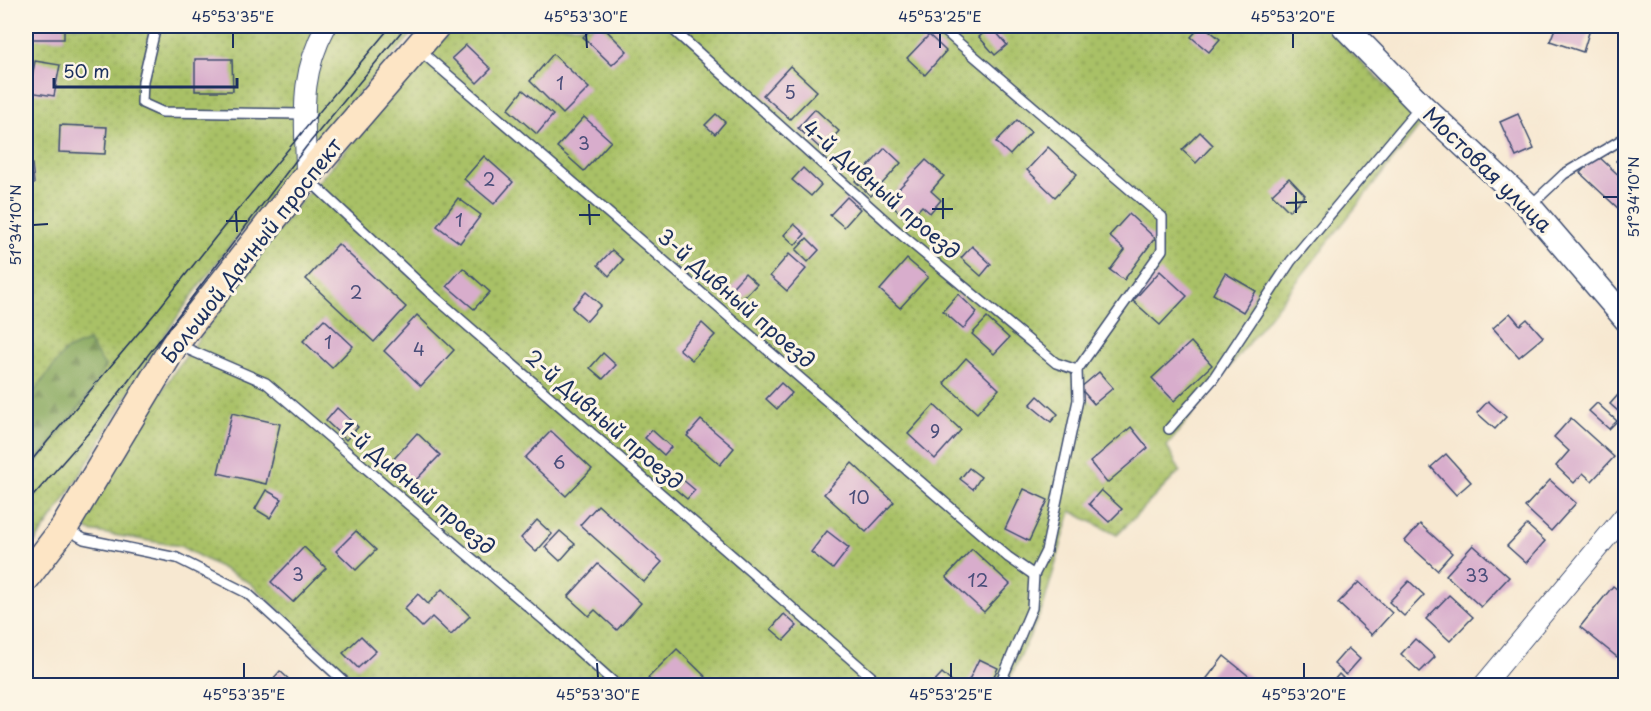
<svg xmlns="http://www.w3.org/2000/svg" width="1651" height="711" font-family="'Playpen Sans',sans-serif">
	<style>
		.green { fill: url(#green-dots); stroke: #627862; stroke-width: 1.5 }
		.forest { fill: url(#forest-firs); stroke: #506b5c; stroke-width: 1.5 }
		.building { fill: #d8adcc }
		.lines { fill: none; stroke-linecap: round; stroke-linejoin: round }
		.service-casing { stroke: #3c4b6f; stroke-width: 12 }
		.minor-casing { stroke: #3c4b6f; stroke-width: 22 }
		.tertiary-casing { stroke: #3c4b6f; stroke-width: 27 }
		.secondary-casing { stroke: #3c4b6f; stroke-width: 30 }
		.service { stroke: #fff; stroke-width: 9 }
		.minor { stroke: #fff; stroke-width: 20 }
		.tertiary { stroke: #fff; stroke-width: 24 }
		.secondary { stroke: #fde5c5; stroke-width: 27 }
		.tram { stroke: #1b2f5e; stroke-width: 1.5 }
		.ticks { fill: none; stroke: #1b2f5e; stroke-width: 2 }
		.labels { text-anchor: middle; stroke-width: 6; stroke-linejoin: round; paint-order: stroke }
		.number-label { font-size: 18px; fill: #4a4e7a }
		.street-label { font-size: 21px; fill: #1b2f5e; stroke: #fcf5e5 }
		.neatline { fill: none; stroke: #1b2f5e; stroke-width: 2 }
		.ticks-label { font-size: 15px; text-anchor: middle; fill: #1b2f5e }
	</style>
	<defs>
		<pattern id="green-dots" width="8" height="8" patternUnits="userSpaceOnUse" patternTransform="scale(1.5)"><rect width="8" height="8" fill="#a9c166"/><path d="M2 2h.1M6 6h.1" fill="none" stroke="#899d57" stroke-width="1.8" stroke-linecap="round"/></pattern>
		<pattern id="forest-firs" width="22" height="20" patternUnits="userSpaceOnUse" patternTransform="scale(1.5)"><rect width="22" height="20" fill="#86a75b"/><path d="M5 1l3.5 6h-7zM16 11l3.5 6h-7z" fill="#6d884e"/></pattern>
	</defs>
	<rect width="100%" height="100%" fill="#fcf5e5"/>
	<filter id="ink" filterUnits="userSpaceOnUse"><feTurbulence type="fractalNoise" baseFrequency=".0167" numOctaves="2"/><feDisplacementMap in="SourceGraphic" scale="12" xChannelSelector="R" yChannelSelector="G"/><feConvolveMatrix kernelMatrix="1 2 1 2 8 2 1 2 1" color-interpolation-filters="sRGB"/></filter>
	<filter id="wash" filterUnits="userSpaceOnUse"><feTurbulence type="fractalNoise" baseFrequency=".008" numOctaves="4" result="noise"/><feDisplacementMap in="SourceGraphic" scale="24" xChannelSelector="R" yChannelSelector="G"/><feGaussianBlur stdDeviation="1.35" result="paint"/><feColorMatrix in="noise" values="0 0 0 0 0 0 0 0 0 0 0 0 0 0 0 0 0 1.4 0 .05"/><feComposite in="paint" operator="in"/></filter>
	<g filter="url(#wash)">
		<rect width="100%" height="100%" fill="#f7e8d1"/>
		<g class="green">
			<path d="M26 26H419C331 126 239 224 165 335 117 407 80 486 26 553V476L91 392 105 366 26 415Z"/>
			<path d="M454 26H1324L1423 122 1167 446 1180 471 1117 535 1071 511 1043 607 1007 685H361L250 583 180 546 89 531 78 520 175 371 297 206Z"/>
		</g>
		<path class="forest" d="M88 341 105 366 91 392 26 476V402L65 351Z"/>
		<g id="blocks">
			<g class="building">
				<rect x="26" y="26" width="38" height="13"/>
				<path d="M594 26H602L627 51 612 65 583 37Z"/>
				<path d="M991 26 1007 45 995 55 979 37Z"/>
				<path d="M1201 26H1204L1220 39 1209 52 1191 37Z"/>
				<path d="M1556 26H1591L1583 52 1550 41Z"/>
				<path d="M929 35 946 51 925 75 907 58Z"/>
				<path d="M466 45 491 69 477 83 452 58Z"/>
				<path d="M553 54 589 88 563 114 530 81Z"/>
				<path d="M195 59H232L233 91H195Z"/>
				<path d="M35 61 60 65 54 96 29 92Z"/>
				<path d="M790 66 817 91 790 119 763 95Z"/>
				<path d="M523 90 553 115 537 134 508 109Z"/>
				<path d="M815 109 839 131 822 150 798 128Z"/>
				<path d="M716 114 725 122 715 134 705 125Z"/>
				<path d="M1518 114 1534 149 1516 157 1500 122Z"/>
				<path d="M584 117 611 141 584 171 557 147Z"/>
				<path d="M1017 120 1031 132 1010 155 996 142Z"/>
				<path d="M60 125 107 127 105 154 59 152Z"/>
				<path d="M1200 132 1213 145 1196 163 1182 150Z"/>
				<path d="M1048 147 1077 174 1055 197 1027 170Z"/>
				<path d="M885 148 901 163 871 196 855 181Z"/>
				<path d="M1626 150V170L1616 161Z"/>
				<path d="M1597 155 1626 182V205L1620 210 1580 173Z"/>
				<path d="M484 156 513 182 494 204 464 179Z"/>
				<path d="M926 160 944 176 931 191 941 200 930 213 922 206 908 221 887 201Z"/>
				<path d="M32 164 34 184 26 185V165Z"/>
				<path d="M803 168 821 185 811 196 792 180Z"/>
				<path d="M1289 178 1305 195 1289 211 1272 194Z"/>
				<path d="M847 197 860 209 844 227 830 215Z"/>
				<path d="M458 198 481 215 460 243 437 226Z"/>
				<path d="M1129 214 1155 238 1124 280 1110 270 1125 250 1109 236Z"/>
				<path d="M794 224 805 234 795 245 784 235Z"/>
				<path d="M807 238 819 250 808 262 796 250Z"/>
				<path d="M338 244 406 307 374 342 306 279Z"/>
				<path d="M972 246 991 264 981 276 961 258Z"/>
				<path d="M612 250 623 260 609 276 598 265Z"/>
				<path d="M789 254 806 269 787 291 770 276Z"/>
				<path d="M907 259 928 277 900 308 880 290Z"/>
				<path d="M463 268 490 292 474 309 447 286Z"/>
				<path d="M1160 271 1187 296 1160 325 1133 301Z"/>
				<path d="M745 273 757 284 740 302 728 292Z"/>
				<path d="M1225 273 1256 291 1243 312 1213 294Z"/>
				<path d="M586 292 601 305 587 321 572 308Z"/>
				<path d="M958 294 977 312 963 329 943 311Z"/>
				<path d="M1510 313 1520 325 1527 319 1543 337 1519 357 1493 328Z"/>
				<path d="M417 315 454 350 421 386 384 351Z"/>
				<path d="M987 318 1009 338 994 354 972 334Z"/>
				<path d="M324 319 353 346 332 368 303 341Z"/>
				<path d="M702 323 715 335 692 360 679 349Z"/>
				<path d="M1191 342 1212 365 1174 401 1152 378Z"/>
				<path d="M603 353 616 365 603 379 590 368Z"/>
				<path d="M966 358 999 389 977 413 944 383Z"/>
				<path d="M1099 372 1113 388 1094 404 1080 388Z"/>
				<path d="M781 383 792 393 777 409 766 399Z"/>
				<path d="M1626 386V418L1610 404Z"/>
				<path d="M1038 396 1058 414 1051 422 1030 405Z"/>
				<path d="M1488 401 1506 417 1495 429 1477 413Z"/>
				<path d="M1597 403 1617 421 1609 429 1589 411Z"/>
				<path d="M934 405 961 430 935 459 908 434Z"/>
				<path d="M337 408 358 427 346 440 326 421Z"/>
				<path d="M232 413 280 424 266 484 218 473Z"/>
				<path d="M1571 418 1614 457 1592 481 1583 473 1574 483 1556 466 1569 451 1554 437Z"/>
				<path d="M701 420 734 448 720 465 687 436Z"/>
				<path d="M1131 427 1148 448 1107 483 1090 462Z"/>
				<path d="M652 430 671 447 664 455 645 438Z"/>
				<path d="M551 431 592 469 566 496 525 458Z"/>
				<path d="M417 433 440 455 413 483 391 462Z"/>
				<path d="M1446 454 1471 482 1456 495 1431 467Z"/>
				<path d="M852 463 894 502 866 532 824 494Z"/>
				<path d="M969 468 981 477 973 489 960 479Z"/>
				<path d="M682 479 695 490 687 499 674 488Z"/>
				<path d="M1550 480 1576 503 1551 531 1525 507Z"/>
				<path d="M1024 489 1048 500 1029 541 1005 529Z"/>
				<path d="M266 490 282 499 270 518 255 509Z"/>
				<path d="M1101 490 1122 509 1109 522 1089 504Z"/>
				<path d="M598 505 662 562 644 582 580 525Z"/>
				<path d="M537 520 552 534 536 552 521 538Z"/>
				<path d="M1420 524 1452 553 1437 570 1405 541Z"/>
				<path d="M1527 525 1545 541 1526 563 1507 546Z"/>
				<path d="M356 531 376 550 356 570 336 551Z"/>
				<path d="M560 531 575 544 560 561 545 547Z"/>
				<path d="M827 531 849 548 833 569 811 552Z"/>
				<path d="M1473 545 1509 577 1481 607 1446 575Z"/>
				<path d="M304 547 326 568 293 602 271 582Z"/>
				<path d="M972 549 1010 584 984 612 946 577Z"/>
				<path d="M598 564 641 603 617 630 595 610 589 616 568 597Z"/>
				<path d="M1409 581 1424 595 1404 616 1389 602Z"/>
				<path d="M1359 582 1392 613 1372 635 1338 603Z"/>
				<path d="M1613 586 1626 596V646L1617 657 1580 627Z"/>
				<path d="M442 589 470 616 451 635 432 617 422 627 404 609 418 594 428 604Z"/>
				<path d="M1449 595 1473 617 1450 641 1426 619Z"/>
				<path d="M784 614 797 626 784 640 771 629Z"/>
				<path d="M361 636 376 651 358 668 343 653Z"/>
				<path d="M1415 639 1435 657 1420 672 1401 654Z"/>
				<path d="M1348 648 1360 659 1346 675 1334 664Z"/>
				<path d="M677 649 715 686H656L648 678Z"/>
				<path d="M1224 656 1261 686H1201Z"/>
				<path d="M979 659 998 668 989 686H966Z"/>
				<path d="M280 671 296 686H267Z"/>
				<path d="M942 673 956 686H930Z"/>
				<path d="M1339 674 1351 686H1329Z"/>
			</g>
		</g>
	</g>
	<g filter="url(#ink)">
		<use href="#blocks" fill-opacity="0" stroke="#3c4b6f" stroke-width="1.5"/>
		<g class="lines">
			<defs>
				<g id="service">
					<path d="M156 26 143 81 142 103 162 112 303 114"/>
					<path d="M669 26 897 231 1056 363 1077 370"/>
					<path d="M939 26 1162 217V250L1077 370 1078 400 1046 551 1034 575 1032 608 999 686"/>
					<path d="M418 49 1008 557 1034 575"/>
					<path d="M308 179 428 291 882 686"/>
					<path d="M1531 205 1564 174 1626 137"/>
					<path d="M178 345 266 383 544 620 618 686"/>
					<path d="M1169 429 1213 379 1291 261 1420 107"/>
					<path d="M66 529 84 539 177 558 247 593 349 686"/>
				</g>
				<g id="minor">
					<path d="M306 177C306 119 297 80 326 26"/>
					<path d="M1483 686 1626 514"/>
				</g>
				<path id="tertiary" d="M1344 26 1422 106 1529 206 1626 319"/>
				<path id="secondary" d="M26 578 64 528 175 344 306 177 436 26"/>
			</defs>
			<use href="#service" class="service-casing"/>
			<use href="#minor" class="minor-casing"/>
			<use href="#tertiary" class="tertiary-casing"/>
			<use href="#secondary" class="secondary-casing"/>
			<use href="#service" class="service"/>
			<use href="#minor" class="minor"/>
			<use href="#tertiary" class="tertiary"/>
			<use href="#secondary" class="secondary"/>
			<g class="tram">
				<path d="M26 467 156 312 230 219 391 26"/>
				<path d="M26 504 91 430 306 147 406 26"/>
			</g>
		</g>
	</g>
	<path class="ticks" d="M233 33V48M586 33 587 48M940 33V48M1293 33V48M1296 192V213M1603 197H1618M943 198V219M1286 203 1307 202M589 204 590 225M932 209H953M236 211 237 232M579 215H600M226 221H247M33 225 48 224M244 663V678M597 663 598 678M951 663V678M1304 663V678"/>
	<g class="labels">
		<g class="number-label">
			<text x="560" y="90">1</text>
			<text x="790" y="99">5</text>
			<text x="584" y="150">3</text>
			<text x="489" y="186">2</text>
			<text x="459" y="227">1</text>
			<text x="356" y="299">2</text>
			<text x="328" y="349">1</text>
			<text x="419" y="356">4</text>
			<text x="935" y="438">9</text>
			<text x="559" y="469">6</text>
			<text x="859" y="504">10</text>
			<text x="298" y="581">3</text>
			<text x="1477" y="582">33</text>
			<text x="978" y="587">12</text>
		</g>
		<g class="street-label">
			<text transform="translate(1487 170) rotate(44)" y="7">Мостовая улица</text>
			<text transform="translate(881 190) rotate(41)" y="7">4-й Дивный проезд</text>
			<text transform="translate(252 251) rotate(-52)" y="7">Большой Дачный проспект</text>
			<text transform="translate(736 299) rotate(41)" y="7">3-й Дивный проезд</text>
			<text transform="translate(604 420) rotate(41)" y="7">2-й Дивный проезд</text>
			<text transform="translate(417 488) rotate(40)" y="7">1-й Дивный проезд</text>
		</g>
	</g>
	<rect width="1651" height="711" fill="none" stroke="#fcf5e5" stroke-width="66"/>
	<path d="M54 78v9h183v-9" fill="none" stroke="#1b2f5e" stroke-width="3"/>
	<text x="63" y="78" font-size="18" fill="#1b2f5e" stroke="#fcf5e5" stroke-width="4.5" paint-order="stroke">50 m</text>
	<rect x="33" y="33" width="1585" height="645" class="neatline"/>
	<g class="ticks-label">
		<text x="233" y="22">45°53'35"E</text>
		<text x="586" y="22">45°53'30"E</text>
		<text x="940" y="22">45°53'25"E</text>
		<text x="1293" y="22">45°53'20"E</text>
		<text transform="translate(1634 197) rotate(-90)" y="5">51°34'10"N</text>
		<text transform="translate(16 225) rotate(-90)" y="5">51°34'10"N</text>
		<text x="244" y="700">45°53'35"E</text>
		<text x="598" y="700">45°53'30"E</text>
		<text x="951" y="700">45°53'25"E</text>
		<text x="1304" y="700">45°53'20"E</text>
	</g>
</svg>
